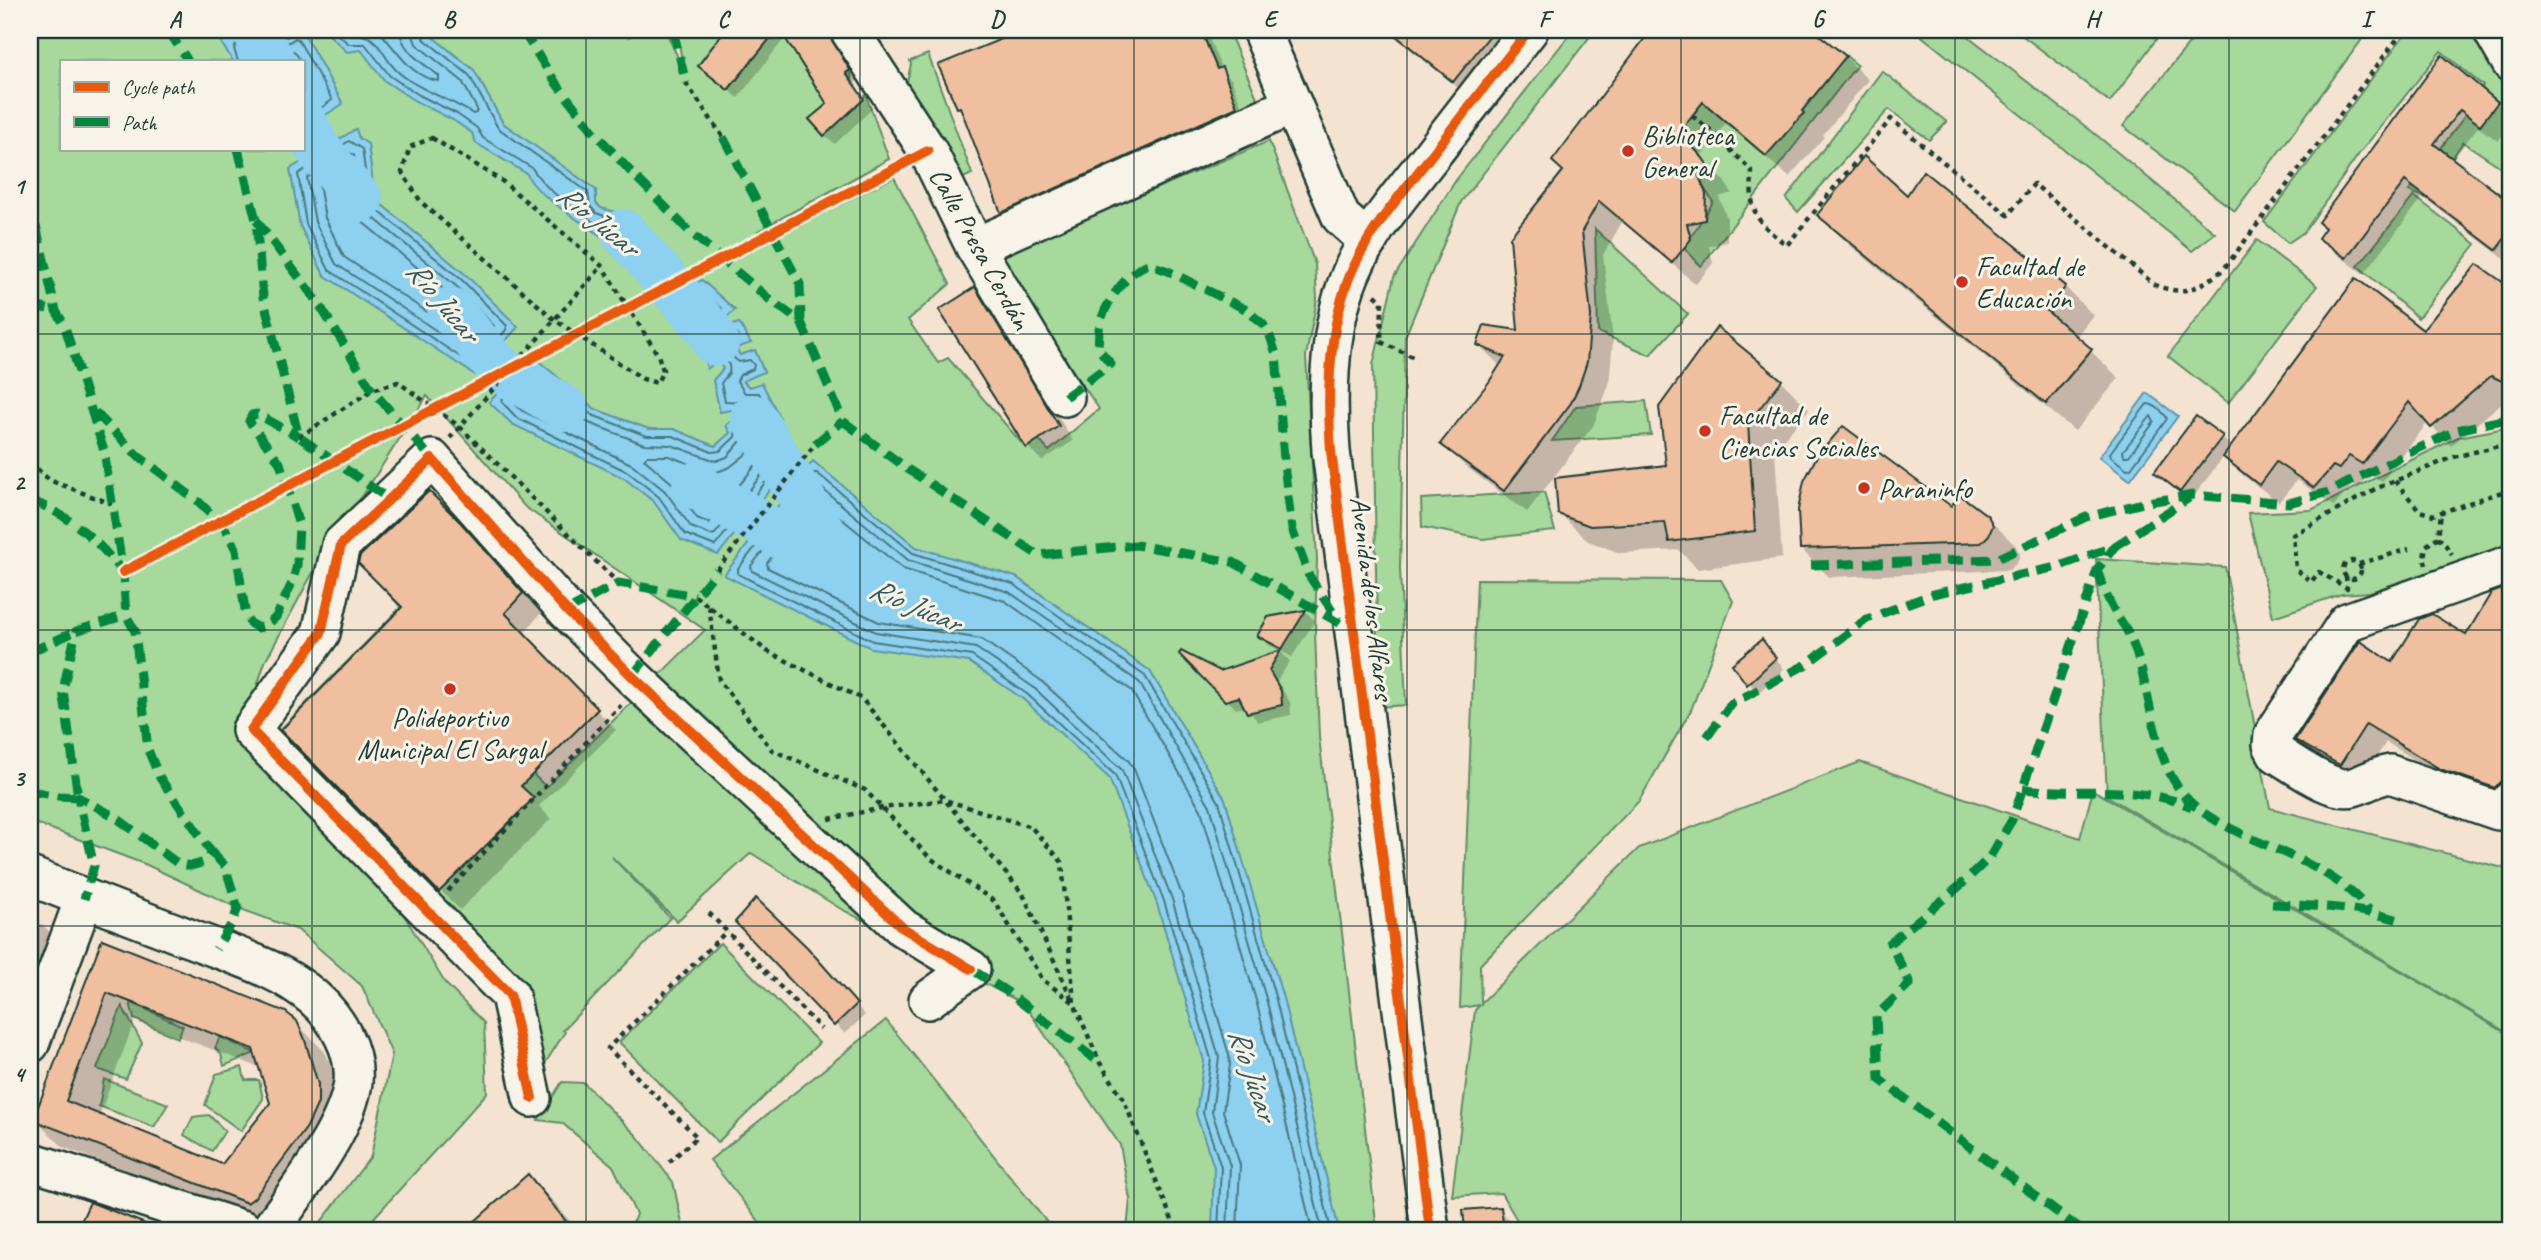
<svg xmlns="http://www.w3.org/2000/svg" width="2541" height="1260" font-family="Caveat,sans-serif">
	<style>
		.green { fill: #a6d99b; stroke: #628b68; stroke-width: 2; fill-rule: evenodd }
		.water { fill: #8dd0ef; stroke: #6195a4; stroke-width: 2 }
		.shadow { fill: #0003; fill-rule: evenodd }
		.lines { fill: none; stroke-linecap: round; stroke-linejoin: round }
		.shore { stroke: #4b787f; stroke-width: 2 }
		.river { stroke: #8dd0ef; stroke-width: 46 }
		.building { fill: #efbf9f; stroke: #1f3d34; stroke-width: 2; fill-rule: evenodd }
		.minor-casing { stroke: #1f3d34; stroke-width: 42 }
		.path { stroke: #1f3d34; stroke-width: 4.5; stroke-dasharray: 5 5; stroke-linecap: butt }
		.minor { stroke: #f7f3e8; stroke-width: 37 }
		.path-bridge { stroke: #1f3d34; stroke-width: 4.5; stroke-dasharray: 5 5; stroke-linecap: butt }
		.quiet { stroke: #00873e; stroke-width: 9; stroke-dasharray: 18 9; stroke-linecap: butt }
		.cycleway-casing { stroke: #f7f3e8; stroke-width: 15 }
		.cycleway { stroke: #e8590c; stroke-width: 10 }
		.grid { fill: none; stroke: #1f3d34; stroke-width: 2; stroke-opacity: 0.55 }
		.poi-dot { fill: #c8321e; stroke: #f7f3e8; stroke-width: 2.5 }
		.labels { text-anchor: middle; stroke-width: 6; stroke-linejoin: round; paint-order: stroke }
		.poi-label { font-size: 28px; fill: #1f3d34; stroke: #f7f3e8; text-anchor: start }
		.street-label { font-size: 28px; fill: #1f3d34; stroke: #f7f3e8 }
		.water-label { font-size: 30px; font-style: italic; fill: #355a59; stroke: #f7f3e8 }
		.neatline { fill: none; stroke: #1f3d34; stroke-width: 2.5 }
		.grid-label { font-size: 23px; text-anchor: middle; font-weight: bold; fill: #1f3d34 }
	</style>
	<rect width="100%" height="100%" fill="#f5e3d2"/>
	<filter id="ink" filterUnits="userSpaceOnUse"><feTurbulence type="fractalNoise" baseFrequency=".0143" numOctaves="2"/><feDisplacementMap in="SourceGraphic" scale="14" xChannelSelector="R" yChannelSelector="G"/><feConvolveMatrix kernelMatrix="1 2 1 2 8 2 1 2 1" color-interpolation-filters="sRGB"/></filter>
	<g filter="url(#ink)">
		<g class="green">
			<path d="M30 30H665L683 68 677 30H725L698 65 728 90 776 30H820L796 55 818 91 835 82 850 70 853 83 809 119 824 135 866 95 889 159 758 231 765 243 894 177 950 284 908 320 938 363 948 358 1025 447 1038 439 1049 451 1099 409 995 256 1269 141 1315 264 1317 299 1306 356 1317 559 1315 632 1319 737 1377 1230H1127L1130 1199 1120 1145 1024 1004 841 909 751 853 677 921 612 857 670 918 563 1030 565 1032 541 1070 533 1033 530 999 272 738 401 607 356 560 426 488 527 588 505 613 598 709 533 774 546 787 705 630 525 507 427 396 311 576 265 662 240 739 393 897 445 983 484 1023 487 1093 363 1230H315L371 1156 392 1054 362 986 298 930 238 908 147 865 30 821ZM61 61H303V149H61Z"/>
			<path d="M1201 30H1228L1258 100 1238 109 1222 68 1217 69Z"/>
			<path d="M1573 30H1595L1461 202 1405 337 1400 568 1406 705 1378 707 1373 365 1394 277 1456 180Z"/>
			<path d="M1914 30H1960L2094 133 2215 233 2192 251Z"/>
			<path d="M2015 30H2163L2110 102Z"/>
			<path d="M2200 30H2369L2235 211 2123 126Z"/>
			<path d="M2408 30H2477L2502 62 2511 105V174L2463 142 2426 198 2409 191 2461 121 2483 86 2441 51 2359 154 2304 232 2288 243 2264 222Z"/>
			<path d="M928 54 972 174 959 180 906 87 911 64 910 61Z"/>
			<path d="M1846 56 1857 65 1701 266 1684 248 1713 202 1701 183 1711 170 1678 134 1703 102 1766 156Z"/>
			<path d="M1882 71 1947 122 1929 140 1889 109 1798 212 1786 199Z"/>
			<path d="M2414 196 2476 244 2418 318 2358 266Z"/>
			<path d="M1595 229 1688 314 1650 355 1598 332Z"/>
			<path d="M2257 240 2317 286 2228 403 2168 356Z"/>
			<path d="M1646 401 1651 435 1552 441 1576 406Z"/>
			<path d="M2511 427V544L2370 592 2342 594 2273 617 2248 513 2311 510 2458 437Z"/>
			<path d="M1544 492 1555 531 1482 539 1422 527 1421 499Z"/>
			<path d="M2096 559 2225 567 2270 808 2511 870V1035L2107 796Z"/>
			<path d="M1477 579 1721 580 1733 601 1691 710 1639 801 1480 965 1481 1003 1639 848 1860 762 2080 838 2093 790 2511 1036V1230H1523L1501 1193 1452 1196 1475 1010 1480 1005 1460 1008Z"/>
			<path d="M720 943 819 1043 718 1142 619 1042Z"/>
			<path d="M130 1002 183 1026 178 1038 134 1019Z"/>
			<path d="M122 1006 142 1043 126 1079 97 1069Z"/>
			<path d="M886 1020 1053 1230H766L710 1160Z"/>
			<path d="M220 1037 255 1053 224 1066 221 1054 215 1048Z"/>
			<path d="M242 1067 245 1080H259L263 1099 241 1131 205 1105 216 1074Z"/>
			<path d="M104 1079 168 1104 154 1127 99 1106Z"/>
			<path d="M562 1082 584 1083 637 1136 673 1182 682 1223 680 1230H630L636 1214 613 1166 562 1123 538 1120Z"/>
			<path d="M209 1115 225 1131 212 1151 184 1135 193 1117Z"/>
		</g>
		<g class="water">
			<path d="M288 30H302L343 104 303 129V61H233L220 41 261 33 272 42 275 37H287Z"/>
			<path d="M324 30H424L474 70 503 123 596 190V203L601 208 616 212 681 270 655 283C636 272 623 254 606 240 587 224 535 196 527 174L476 143 472 133 453 120 415 101 385 81 361 50 347 52Z"/>
			<path d="M356 129 359 138 368 144 375 199 466 275 518 327 475 375 324 275 300 226 290 169Z"/>
			<path d="M702 280 735 310 724 320 725 327 739 323 751 343 736 348 740 355 755 350 764 372 743 381 749 387 762 383 780 418 759 420 766 425 778 423 777 441 799 453 718 555 681 540 654 502 624 478 512 424 489 402 533 356 595 409 649 429H674L715 446 730 433 726 425 739 415 742 408 720 412 713 380 723 369 718 360 707 369 703 347 708 339 704 332 700 336 665 301Z"/>
			<path d="M2147 393 2178 416 2130 480 2099 457Z"/>
			<path d="M813 461 916 547 1016 577 1150 671 1225 799 1283 998 1339 1230H1212L1214 1167 1196 1114 1204 1061 1157 904 1109 778 1023 699 969 662 871 648 724 575Z"/>
		</g>
		<g class="shadow">
			<path d="M620 30H639L629 39Z"/>
			<path d="M727 30H791L738 98 700 65Z"/>
			<path d="M823 30 833 38 858 80 855 83 872 109 835 144 825 135 829 105 798 55Z"/>
			<path d="M1027 30H1206L1222 70 1231 79 1246 117 1012 221 1002 212 963 111 959 107 941 66Z"/>
			<path d="M1386 30H1527L1473 100Z"/>
			<path d="M1653 30H1810L1845 57 1868 80 1823 135 1825 136 1789 177 1726 123 1701 156 1724 181 1732 193 1719 197 1727 218V242L1709 246 1713 263 1696 284 1622 222 1603 255 1613 340 1609 385 1593 426 1527 512 1465 466 1442 444 1501 367 1479 345 1520 332 1565 172 1637 50Z"/>
			<path d="M2443 57 2511 117V125L2498 141 2478 127 2452 160 2511 206V264L2423 197 2364 274 2338 255 2321 238Z"/>
			<path d="M1924 173 2065 287 2093 315 2076 337 2119 378 2075 431 1847 243 1819 215 1907 197Z"/>
			<path d="M2477 266 2511 290V395L2451 446 2428 422 2382 482 2369 474 2359 487 2353 485 2334 506 2297 480 2279 502 2245 477 2224 456 2191 500 2157 472 2221 437 2233 448 2423 332Z"/>
			<path d="M974 289 989 304 1073 441 1042 461 1027 446Z"/>
			<path d="M1781 381 1809 409 1775 451 1782 558 1698 569 1679 550 1620 553 1588 541 1559 513 1668 466Z"/>
			<path d="M1952 508 1987 517 2016 546 2020 554 2017 563 2009 570 1829 577 1801 549Z"/>
			<path d="M480 544 541 613 523 634 616 730 539 806 551 819 460 910 283 730Z"/>
			<path d="M2505 590 2511 594V805L2461 788 2386 742 2360 784 2316 759 2297 740 2392 664 2466 637Z"/>
			<path d="M1306 612 1315 621 1292 657 1269 645 1260 636 1269 619Z"/>
			<path d="M1762 642 1784 669 1758 693 1734 665Z"/>
			<path d="M1281 652 1290 661 1277 681 1290 702 1291 715 1258 722 1246 707 1236 709 1182 654 1220 673Z"/>
			<path d="M30 920 43 925 62 945 30 1018Z"/>
			<path d="M738 922 816 959 865 1015 845 1034Z"/>
			<path d="M103 941 296 1023 324 1051 332 1067 345 1113 276 1230 63 1147 35 1119ZM135 1020 261 1068 272 1103 223 1166 99 1116Z"/>
			<path d="M528 1176 556 1204 577 1230H468Z"/>
			<path d="M1499 1209 1511 1222 1515 1230H1466L1465 1211Z"/>
			<path d="M30 1217 61 1230H30Z"/>
		</g>
		<g class="lines">
			<g class="shore">
				<path d="M332 30 349 44H365L390 76 419 95 457 114 477 128 483 138 532 168C550 197 583 213 610 234 624 246 635 260 650 272L656 275 664 271V266L613 219 596 213 590 206 588 192 498 128 469 75 424 39 420 30"/>
				<path d="M346 30 352 35C379 32 380 54 396 70 417 90 449 98 473 114L476 113 477 109 462 81 416 44 411 30"/>
				<path d="M378 30C396 48 410 78 439 81V76C423 63 402 52 400 30"/>
				<path d="M238 61 234 49 236 45 259 41 273 48C280 45 289 44 295 38L298 39 332 100 303 121"/>
				<path d="M247 61V53L257 50 272 57 294 51 301 61"/>
				<path d="M349 141 362 149 370 204 462 280 507 326 506 330 475 364H471L329 270 306 224 298 174Z"/>
				<path d="M348 152 354 155 359 201 364 210 456 286 494 326V330L473 353H470L336 264 315 222 307 178Z"/>
				<path d="M340 169 345 171 349 203 354 215 449 294 479 326 480 330 472 339H468L344 257 325 218 319 184Z"/>
				<path d="M701 290 722 309 717 319 720 330 726 334 735 332 738 336 730 348 734 358 739 362 750 360 754 365 753 369 740 375 737 381 745 393H759L766 407 765 411 756 416 755 425 762 431 770 433 772 445 786 456 715 546 685 534 659 497 628 472 517 418 501 401 535 367 592 415 647 436H673L712 452 720 451 735 437 736 426 745 419 748 409 742 402 725 401 721 383 729 373C732 359 721 357 711 352L715 339 710 329 699 325 679 304 680 300Z"/>
				<path d="M535 379 589 423 644 444 671 445 716 461 727 457 749 432C759 439 768 450 773 460L715 534 711 535 691 527 665 491 633 465 521 410 514 403 513 399Z"/>
				<path d="M2147 404C2154 404 2165 413 2167 419L2131 468 2127 469 2111 457 2110 453Z"/>
				<path d="M2151 416 2154 422 2129 456H2124L2123 451Z"/>
				<path d="M750 451 753 452 758 462 709 523 697 518 673 484 644 459 647 456H669L706 470 717 472 730 467Z"/>
				<path d="M1218 1230 1221 1167 1203 1113 1211 1059 1164 901 1115 775 1027 694 972 656 873 641 738 574V569L813 473H817L913 553 1013 584 1145 676 1219 802 1276 1000 1331 1230"/>
				<path d="M1227 1230 1230 1166 1212 1112 1219 1057 1172 899 1122 770 1033 687 976 648 876 632 752 571 751 566 815 486H819L908 560 1009 592 1139 682 1210 806 1267 1002 1322 1230"/>
				<path d="M1237 1230 1240 1165 1223 1111 1230 1065 1229 1055 1182 895 1134 769 1128 760 1039 679 981 639 879 622 768 568 767 563 816 501H820L903 569 1005 601 1131 690 1201 810 1257 1004 1312 1230"/>
			</g>
			<g class="river">
				<path d="M255 30 272 61"/>
				<path d="M303 120 318 149 360 200"/>
				<path d="M623 232 710 330 716 343"/>
				<path d="M450 310 501 370 566 409"/>
				<path d="M753 417 826 538"/>
				<path d="M695 485 816 557"/>
			</g>
		</g>
		<g class="building">
			<path d="M725 30H777L728 90 698 66Z"/>
			<path d="M780 30H826L850 70 846 73 864 99 824 136 809 119 827 104Z"/>
			<path d="M1023 30H1201L1217 69 1222 67 1237 107 1001 213 960 107 957 108 938 65Z"/>
			<path d="M1389 30H1494L1453 82Z"/>
			<path d="M1651 30H1813L1846 56 1802 111 1804 113 1766 156 1703 102 1679 132 1702 157 1711 170 1698 174 1706 194 1705 220 1687 224 1691 239 1672 263 1599 201 1582 231 1591 316 1587 362 1579 386 1571 403 1504 491 1440 444 1489 382 1505 357 1477 345 1484 325 1518 330 1510 237 1563 171 1552 161Z"/>
			<path d="M2442 55 2498 102 2480 125 2460 110 2434 144 2511 203V230L2496 250 2405 181 2346 258 2318 238 2325 228 2318 222Z"/>
			<path d="M1864 156 1907 195 1923 171 2066 286 2047 311 2092 349 2046 404 1817 215Z"/>
			<path d="M2477 264 2511 288V385L2491 376 2431 428 2409 402 2362 464 2349 456 2339 469 2333 466 2314 488 2276 462 2259 485 2223 457 2356 278 2423 330Z"/>
			<path d="M975 287 1059 426 1026 448 939 310Z"/>
			<path d="M1717 327 1782 380 1748 423 1755 531 1669 542 1665 522 1590 526 1558 514 1555 478 1666 465 1659 407Z"/>
			<path d="M2196 416 2223 436 2180 492 2154 472Z"/>
			<path d="M1843 426 1951 506 1960 495 1988 516 1993 525 1989 535 1981 543 1800 549 1798 510 1804 481 1817 456Z"/>
			<path d="M429 491 461 523 523 593 505 613 598 709 521 786 534 798 439 892 281 730 402 607 358 563 360 556Z"/>
			<path d="M2505 588 2511 592V779L2500 782 2495 788 2440 769 2366 724 2340 765 2295 740 2360 641 2392 662 2419 619 2432 614 2466 635 2491 593Z"/>
			<path d="M1306 610 1282 649 1257 636 1268 617Z"/>
			<path d="M1762 639 1776 658 1747 685 1732 664Z"/>
			<path d="M1281 650 1269 670 1281 691 1282 705 1247 713 1239 697 1225 701 1179 654 1181 651 1220 671Z"/>
			<path d="M756 898 807 947 857 1004 834 1026 735 922Z"/>
			<path d="M102 939 286 1012 297 1021 304 1037 318 1084V1103L307 1127 254 1198 247 1203 33 1120ZM107 993 253 1049 270 1103 222 1164 66 1101Z"/>
			<path d="M528 1174 573 1230H465Z"/>
			<path d="M90 1202 158 1229V1230H77Z"/>
			<path d="M1501 1207 1504 1230H1465L1463 1210Z"/>
		</g>
		<g class="lines">
			<defs>
				<g id="minor">
					<path d="M849 30 928 151 975 247 1065 397"/>
					<path d="M1261 30 1341 217 1368 241"/>
					<path d="M2492 30 2511 63"/>
					<path d="M975 247 1293 105"/>
					<path d="M2511 564 2347 622 2273 735 2272 745 2277 754C2296 765 2332 793 2353 787 2366 783 2376 776 2390 774L2498 811 2507 808 2511 800"/>
					<path d="M30 876C84 898 139 919 194 940 235 956 280 968 314 998 337 1018 356 1051 353 1082 347 1130 297 1191 270 1230"/>
					<path d="M30 1044 84 899"/>
					<path d="M532 1098 510 995 251 730 321 633 341 545 432 459 567 611 632 676 903 928 971 969 928 1000"/>
					<path d="M30 1161 244 1230"/>
					<path d="M1430 1230 1331 451C1327 397 1328 337 1346 286 1363 237 1399 197 1430 157 1463 114 1496 72 1529 30"/>
				</g>
			</defs>
			<use href="#minor" class="minor-casing"/>
			<g class="path">
				<path d="M686 83 723 137"/>
				<path d="M1692 116 1707 127 1752 171C1750 212 1753 220 1787 245L1891 119 2008 215 2034 184 2155 285C2185 297 2198 288 2223 270L2404 30"/>
				<path d="M432 138 502 181 602 266 658 355 663 370 657 383 643 379 555 320 421 202 402 172 410 147Z"/>
				<path d="M1375 295 1382 301 1381 342 1417 359"/>
				<path d="M299 437 372 390 398 382 460 427 618 583"/>
				<path d="M450 438 602 266"/>
				<path d="M30 462 49 480 112 504"/>
				<path d="M2395 481 2420 511 2433 515 2511 489"/>
				<path d="M2438 537 2445 544 2452 555"/>
				<circle cx="2352" cy="570" r="9"/>
				<path d="M2359 564 2409 549"/>
				<path d="M2426 565 2424 558 2426 546 2438 537 2441 513"/>
				<path d="M717 570 815 444"/>
				<path d="M2346 576 2347 588 2319 572 2311 582 2296 569 2293 535 2375 489 2454 457 2511 443"/>
				<path d="M695 596 767 651 862 699 945 800 1031 827 1062 862 1074 1003 1100 1063 1123 1098 1176 1230"/>
				<path d="M709 606 719 680 772 750 865 790 930 858 994 901 1043 980 1073 1002"/>
				<path d="M829 819 882 808 945 800 1023 894 1072 999"/>
				<path d="M448 891 621 705"/>
				<path d="M709 913 821 1029"/>
				<path d="M669 1162 697 1137 608 1048 727 931"/>
			</g>
			<use href="#minor" class="minor"/>
			<path class="path-bridge" d="M135 566 928 151"/>
			<g class="quiet">
				<path d="M168 30 188 61"/>
				<path d="M522 30 556 83 594 132 630 171 690 232 769 299 801 322 843 421 909 470 1038 555 1136 545 1233 562 1341 624 1353 625"/>
				<path d="M673 30 686 83"/>
				<path d="M723 137 800 284 801 322"/>
				<path d="M238 149 256 220 263 297 299 437 389 499"/>
				<path d="M30 200 56 311 64 324 104 451 123 572 126 615 135 631 148 750 160 778 212 853 205 862 191 866 177 863 114 816 78 797 94 866 84 899"/>
				<path d="M256 220 319 304 372 390 432 459"/>
				<path d="M30 305 56 311"/>
				<path d="M1065 397 1111 364 1098 348C1099 339 1098 328 1101 320 1108 299 1127 272 1148 264L1168 271 1245 309 1263 324 1269 333 1276 354 1285 473 1292 529 1308 574 1338 620"/>
				<path d="M95 412 137 455 199 502 225 528 236 550 246 617 251 624 258 628 266 626 276 617 292 583 297 565 299 525 280 463 249 421 252 415 257 414 299 437"/>
				<path d="M815 444 843 421"/>
				<path d="M30 500C71 516 95 538 123 572"/>
				<path d="M1811 565 1997 559 2086 517 2147 502 2193 495 2289 503 2328 492 2457 430 2511 418"/>
				<path d="M2097 570C2102 585 2108 600 2116 614 2121 621 2127 629 2130 637 2155 690 2148 774 2201 811 2256 849 2324 857 2369 910"/>
				<path d="M567 611 618 583 695 596"/>
				<path d="M30 652 76 631"/>
				<path d="M632 676 717 570"/>
				<path d="M1707 737 1731 704 1805 665 1867 619 1933 594 2057 567 2115 546 2189 498"/>
				<path d="M2023 789C2080 795 2138 784 2192 807"/>
				<path d="M30 791 58 796 78 797 63 690 76 631 126 615"/>
				<path d="M212 853 225 866 238 908 232 923 216 949"/>
				<path d="M2272 904C2317 906 2356 907 2399 920"/>
				<path d="M971 969 1006 991 1100 1063"/>
				<path d="M2081 1230 1879 1079 1876 1016 1910 983 1890 943 1962 884 1989 858 2012 820 2097 570 2115 546"/>
			</g>
			<defs>
				<g id="cycleway">
					<path d="M123 572 928 151"/>
					<path d="M532 1098 510 995 251 730 321 633 341 545 432 459 567 611 632 676 903 928 971 969"/>
					<path d="M1430 1230 1331 451C1327 397 1328 337 1346 286 1363 237 1399 197 1430 157 1463 114 1496 72 1529 30"/>
				</g>
			</defs>
			<use href="#cycleway" class="cycleway-casing"/>
			<use href="#cycleway" class="cycleway"/>
		</g>
	</g>
	<path class="grid" d="M312 30V1230M586 30V1230M860 30V1230M1134 30V1230M1407 30V1230M1681 30V1230M1955 30V1230M2229 30V1230M30 334H2511M30 630H2511M30 926H2511"/>
	<g class="poi-dot">
		<circle cx="1628" cy="151" r="7"/>
		<circle cx="1962" cy="282" r="7"/>
		<circle cx="1705" cy="431" r="7"/>
		<circle cx="1864" cy="488" r="7"/>
		<circle cx="450" cy="689" r="7"/>
	</g>
	<g class="labels">
		<g class="poi-label">
			<text x="1642" y="145">Biblioteca<tspan x="1642" dy="32">General</tspan></text>
			<text x="1976" y="276">Facultad de<tspan x="1976" dy="32">Educación</tspan></text>
			<text x="1719" y="425">Facultad de<tspan x="1719" dy="32">Ciencias Sociales</tspan></text>
			<text x="1878" y="498">Paraninfo</text>
			<text x="450" y="727" text-anchor="middle">Polideportivo<tspan x="450" dy="32">Municipal El Sargal</tspan></text>
		</g>
		<g class="street-label">
			<text transform="translate(981 248) rotate(61)" y="10">Calle Presa Cerdán</text>
			<text transform="translate(1373 598) rotate(83)" y="10">Avenida de los Alfares</text>
		</g>
		<g class="water-label">
			<text transform="translate(598 220) rotate(39)" y="10">Rio Júcar</text>
			<text transform="translate(443 301) rotate(50)" y="10">Río Júcar</text>
			<text transform="translate(915 605) rotate(23)" y="10">Río Júcar</text>
			<text transform="translate(1253 1074) rotate(71)" y="10">Río Júcar</text>
		</g>
	</g>
	<rect width="2541" height="1260" fill="none" stroke="#f7f3e8" stroke-width="77"/>
	<rect x="60" y="60" width="245" height="91" fill="#f7f3e8" stroke="#a1aaa0" stroke-width="2"/>
	<rect x="74" y="82" width="35" height="10" fill="#e8590c" stroke="#a1aaa0" stroke-width="2"/>
	<text x="122" y="94" font-size="21" fill="#1f3d34">Cycle path</text>
	<rect x="74" y="117" width="35" height="10" fill="#00873e" stroke="#a1aaa0" stroke-width="2"/>
	<text x="122" y="130" font-size="21" fill="#1f3d34">Path</text>
	<rect x="38" y="38" width="2464" height="1184" class="neatline"/>
	<g class="grid-label">
		<text x="175" y="27">A</text>
		<text x="449" y="27">B</text>
		<text x="723" y="27">C</text>
		<text x="997" y="27">D</text>
		<text x="1270" y="27">E</text>
		<text x="1544" y="27">F</text>
		<text x="1818" y="27">G</text>
		<text x="2092" y="27">H</text>
		<text x="2366" y="27">I</text>
		<text x="19" y="194">1</text>
		<text x="19" y="490">2</text>
		<text x="19" y="786">3</text>
		<text x="19" y="1082">4</text>
	</g>
</svg>
